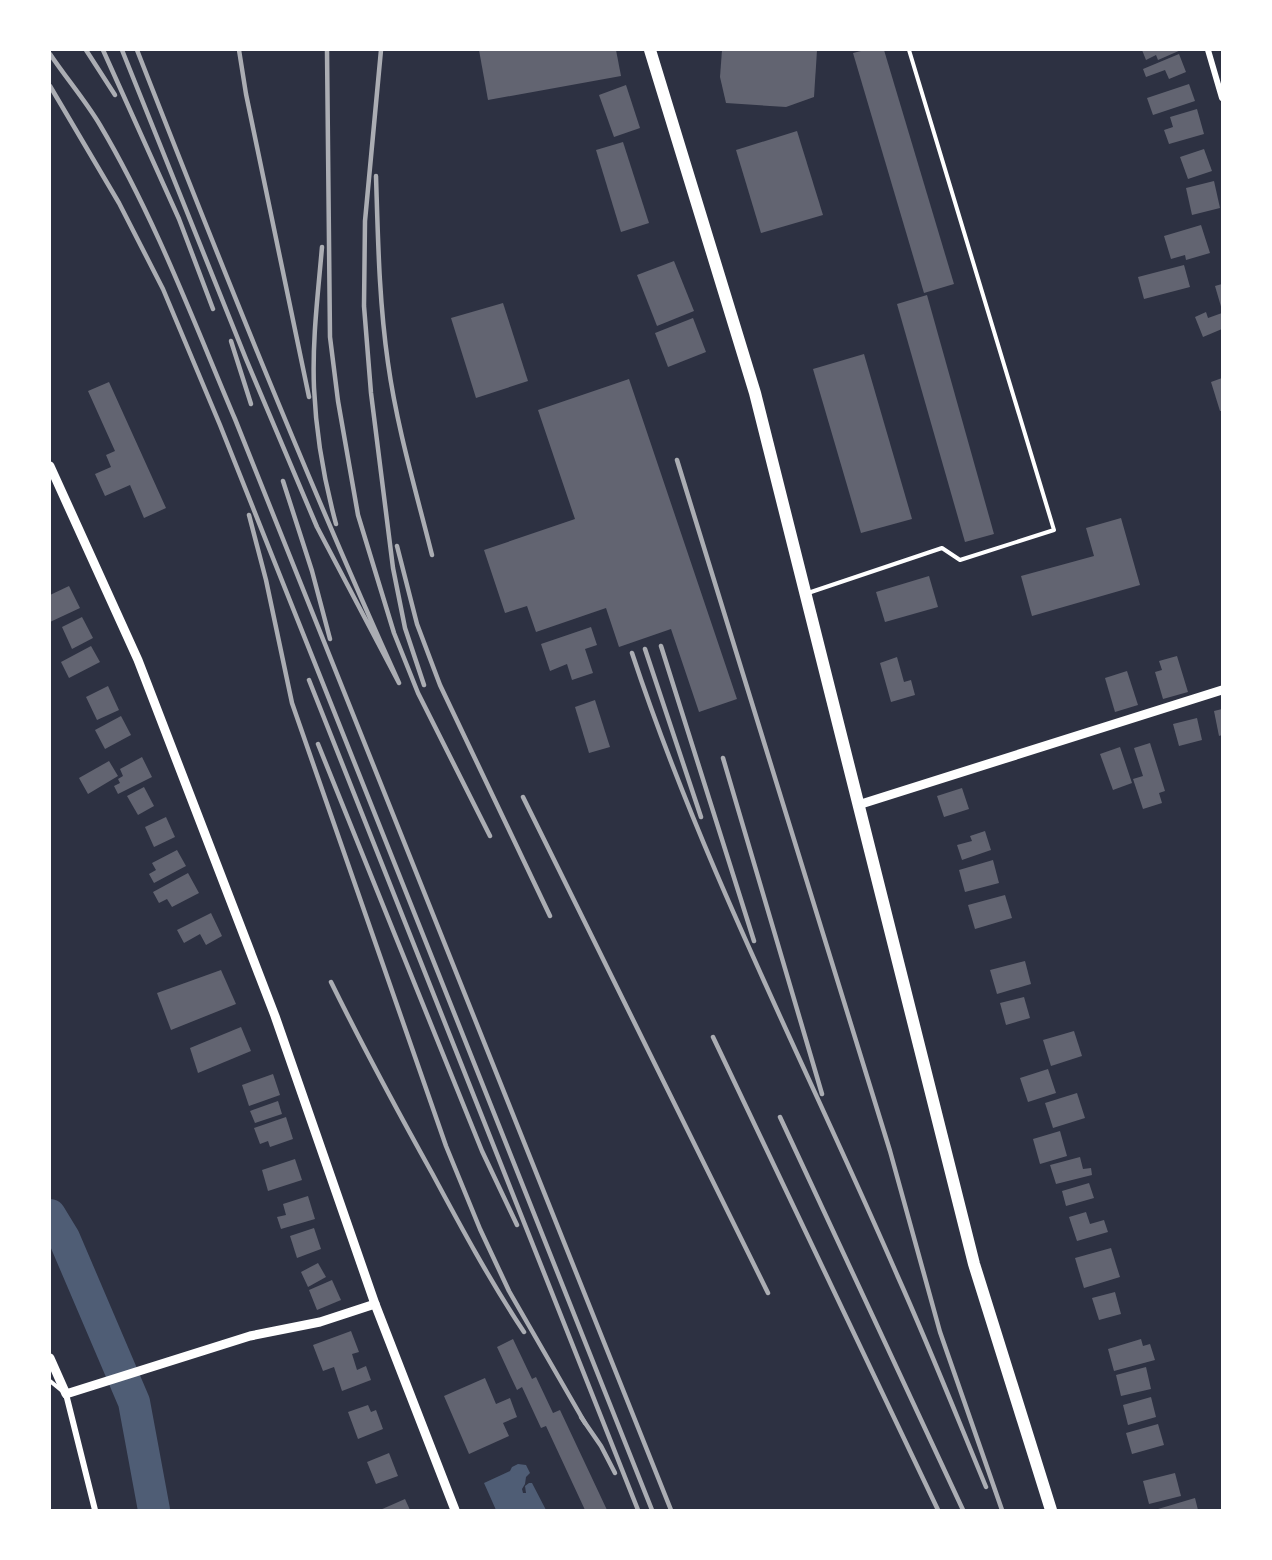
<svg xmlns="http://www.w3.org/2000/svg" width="1272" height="1560" font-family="'IBM Plex Serif',serif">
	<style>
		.water { fill: #4f5d75 }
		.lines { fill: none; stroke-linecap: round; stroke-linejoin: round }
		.river { stroke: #4f5d75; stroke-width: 32 }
		.building { fill: #626471 }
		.service { stroke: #fff; stroke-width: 4 }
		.minor { stroke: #fff; stroke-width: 6 }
		.tertiary { stroke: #fff; stroke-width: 9 }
		.primary { stroke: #fff; stroke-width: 12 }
		.rail { stroke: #abadb3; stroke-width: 4.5 }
	</style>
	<rect width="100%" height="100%" fill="#2d3142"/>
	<path class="water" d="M518 1464 526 1465 530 1473 526 1477 525 1484 522 1489 523 1493H526L525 1486 529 1483H532L546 1510H496L484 1483 510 1471 512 1467Z"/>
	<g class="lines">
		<path class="river" d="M50 1215 64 1238 134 1402 154 1510"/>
	</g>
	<g class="building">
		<path d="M479 50H616L621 76 488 100Z"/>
		<path d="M722 50H817L814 97 786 107 726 103 720 77Z"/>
		<path d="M865 50H884L954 284 924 293 853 53Z"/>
		<path d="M1142 50H1181L1158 60 1156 55 1146 60Z"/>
		<path d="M1179 54 1186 72 1169 79 1165 70 1146 77 1143 69Z"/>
		<path d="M1189 84 1195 101 1153 115 1147 98Z"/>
		<path d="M626 85 640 128 614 137 599 95Z"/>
		<path d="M1197 109 1204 134 1169 144 1164 130 1173 127 1170 117Z"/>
		<path d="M797 131 823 215 761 233 736 150Z"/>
		<path d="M623 142 649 223 621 232 596 150Z"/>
		<path d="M1204 149 1212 171 1188 179 1180 157Z"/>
		<path d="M1214 181 1220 208 1192 215 1186 188Z"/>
		<path d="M1201 225 1210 253 1186 260 1185 255 1171 259 1164 236Z"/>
		<path d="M674 261 694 311 657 326 637 275Z"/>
		<path d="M1184 265 1190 287 1144 299 1138 277Z"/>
		<path d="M1222 284V310L1215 286Z"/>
		<path d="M927 295 994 534 965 542 897 304Z"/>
		<path d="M503 303 528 381 476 398 451 318Z"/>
		<path d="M1206 312 1208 318 1222 313V329L1203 337 1195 317Z"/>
		<path d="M693 318 706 352 668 367 655 333Z"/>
		<path d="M864 354 912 519 861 533 813 369Z"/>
		<path d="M1222 378V411H1220L1211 382Z"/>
		<path d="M629 379 737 699 699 712 671 629 619 647 606 608 536 632 527 606 505 613 484 550 575 519 538 410Z"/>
		<path d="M109 382 166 508 144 518 130 485 105 496 95 474 111 467 106 455 115 451 88 391Z"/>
		<path d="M1121 518 1140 585 1032 616 1021 576 1094 556 1086 528Z"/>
		<path d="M929 576 938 607 885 622 876 592Z"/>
		<path d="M69 586 80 608 50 622V595Z"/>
		<path d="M82 617 93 638 72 649 62 627Z"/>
		<path d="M591 627 597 645 585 649 593 673 572 680 567 664 550 671 541 644Z"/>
		<path d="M91 646 100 662 69 678 61 662Z"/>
		<path d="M1177 656 1188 692 1163 699 1155 672 1162 670 1159 661Z"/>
		<path d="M897 657 904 682 911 680 915 695 891 702 880 663Z"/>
		<path d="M1127 671 1138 705 1115 712 1105 678Z"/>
		<path d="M108 686 119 710 97 720 86 697Z"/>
		<path d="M595 700 610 747 589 753 575 707Z"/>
		<path d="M1222 709V735L1219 736 1214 711Z"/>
		<path d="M121 716 131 735 105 749 95 730Z"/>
		<path d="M1197 718 1202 740 1179 746 1173 724Z"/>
		<path d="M1150 743 1165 791 1159 793 1162 803 1143 809 1133 779 1143 776 1134 748Z"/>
		<path d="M1120 747 1132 783 1113 790 1100 754Z"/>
		<path d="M142 757 152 777 118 794 114 786 120 783 118 779 123 776 120 769Z"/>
		<path d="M109 761 118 776 88 794 79 778Z"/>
		<path d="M144 787 154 806 138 815 127 796Z"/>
		<path d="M962 788 969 809 944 817 937 796Z"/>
		<path d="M166 817 175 837 154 847 145 827Z"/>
		<path d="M985 831 991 850 962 860 957 845 972 841 970 836Z"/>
		<path d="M177 850 186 866 154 883 149 874 156 870 152 863Z"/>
		<path d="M993 860 999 883 965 892 959 870Z"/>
		<path d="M188 873 199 893 172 907 167 899 159 903 153 892Z"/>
		<path d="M1005 895 1012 918 975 929 968 905Z"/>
		<path d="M211 913 222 936 206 945 200 934 184 943 177 930Z"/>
		<path d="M1025 961 1031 984 997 994 990 970Z"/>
		<path d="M221 970 236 1004 171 1030 157 993Z"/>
		<path d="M1024 997 1030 1018 1006 1025 1000 1003Z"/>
		<path d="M241 1027 251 1051 198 1073 190 1048Z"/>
		<path d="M1074 1031 1082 1056 1051 1066 1043 1040Z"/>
		<path d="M1048 1069 1056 1093 1028 1102 1020 1078Z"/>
		<path d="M273 1074 280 1095 249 1106 242 1085Z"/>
		<path d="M1077 1093 1085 1118 1053 1128 1045 1103Z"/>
		<path d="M278 1101 282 1114 255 1123 250 1111Z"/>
		<path d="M286 1117 293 1139 270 1147 268 1141 260 1144 254 1128Z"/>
		<path d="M1060 1131 1067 1156 1040 1164 1033 1139Z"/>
		<path d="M1080 1157 1083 1169 1091 1168 1092 1175 1056 1184 1050 1165Z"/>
		<path d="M295 1159 302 1180 268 1191 262 1170Z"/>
		<path d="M1089 1183 1094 1198 1066 1206 1062 1191Z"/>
		<path d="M308 1196 315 1219 281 1229 277 1217 286 1215 283 1204Z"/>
		<path d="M1086 1212 1090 1224 1104 1220 1108 1232 1077 1241 1069 1217Z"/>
		<path d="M314 1228 321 1249 297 1258 290 1236Z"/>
		<path d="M1111 1248 1120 1277 1084 1288 1075 1258Z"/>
		<path d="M318 1263 326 1277 308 1287 301 1272Z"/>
		<path d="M332 1280 341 1300 317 1310 309 1290Z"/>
		<path d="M1115 1292 1121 1314 1099 1320 1092 1298Z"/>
		<path d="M351 1331 359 1352 352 1354 357 1370 366 1366 371 1380 342 1391 334 1367 323 1371 313 1345Z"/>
		<path d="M513 1339 532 1379 536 1377 553 1413 560 1410 607 1510H585L546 1426 541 1428 522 1387 517 1390 497 1347Z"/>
		<path d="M1141 1339 1143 1346 1150 1344 1155 1360 1114 1371 1108 1349Z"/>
		<path d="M1146 1367 1151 1389 1121 1396 1116 1375Z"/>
		<path d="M485 1378 496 1404 510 1398 517 1417 503 1423 509 1436 469 1454 444 1396Z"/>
		<path d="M1151 1397 1156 1417 1128 1425 1123 1405Z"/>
		<path d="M368 1405 371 1412 376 1410 383 1429 358 1439 348 1412Z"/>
		<path d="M1158 1424 1164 1445 1132 1454 1126 1433Z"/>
		<path d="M389 1453 398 1476 376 1484 367 1462Z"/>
		<path d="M1175 1473 1181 1496 1149 1504 1143 1481Z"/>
		<path d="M1195 1498 1198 1510H1158V1509Z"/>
		<path d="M405 1499 410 1510H380Z"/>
	</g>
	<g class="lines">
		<g class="service">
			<path d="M808 593 942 548 960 560 1054 530 909 50"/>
			<path d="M50 1381 61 1390"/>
		</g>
		<g class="minor">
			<path d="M1208 50 1222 98"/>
			<path d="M66 1394 95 1510"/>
		</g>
		<g class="tertiary">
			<path d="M50 466 138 660 275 1016 375 1304 455 1510"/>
			<path d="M858 805 1222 690"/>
			<path d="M50 1358 66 1394 250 1336 320 1322 375 1304"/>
		</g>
		<path class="primary" d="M650 50 755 393 974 1264 1051 1510"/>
		<g class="rail">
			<path d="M86 50 115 95"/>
			<path d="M103 50 179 219 213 309"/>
			<path d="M122 50 246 359 317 527 399 683C305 475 220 262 137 50"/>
			<path d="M239 50 246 94 309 397"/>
			<path d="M327 50 330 337 338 401 358 515 394 633 418 693 490 836"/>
			<path d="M381 50 365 221 364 306 371 393 393 568 405 628 424 685"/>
			<path d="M50 54C66 78 85 100 100 125 155 218 193 320 235 419L671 1510"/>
			<path d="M50 86 119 203 163 289 220 425 652 1510"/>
			<path d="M376 176C378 239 379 301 388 363 397 428 416 491 432 555"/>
			<path d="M322 247C318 294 312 341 314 388 316 433 324 480 336 524"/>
			<path d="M231 341 251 404"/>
			<path d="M677 460 890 1151 940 1332 1002 1510"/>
			<path d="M283 481 312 571 330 639"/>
			<path d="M249 515 266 580 292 703 446 1146 480 1229 509 1291 585 1423"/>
			<path d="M397 546 417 624 440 685 550 916"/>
			<path d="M661 646 754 941"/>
			<path d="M645 649 701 817"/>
			<path d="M632 653C703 868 808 1069 898 1277 929 1346 957 1417 986 1487"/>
			<path d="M309 680 638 1510"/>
			<path d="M318 744 482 1151 517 1225"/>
			<path d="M723 758 822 1094"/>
			<path d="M523 797 768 1293"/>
			<path d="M331 982C363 1047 397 1110 432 1173 461 1227 490 1281 524 1332"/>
			<path d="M713 1037 938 1510"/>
			<path d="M780 1117 963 1510"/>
			<path d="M581 1417 601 1446 615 1473"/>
		</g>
	</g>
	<rect width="1272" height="1560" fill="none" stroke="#ffffff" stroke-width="102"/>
</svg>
